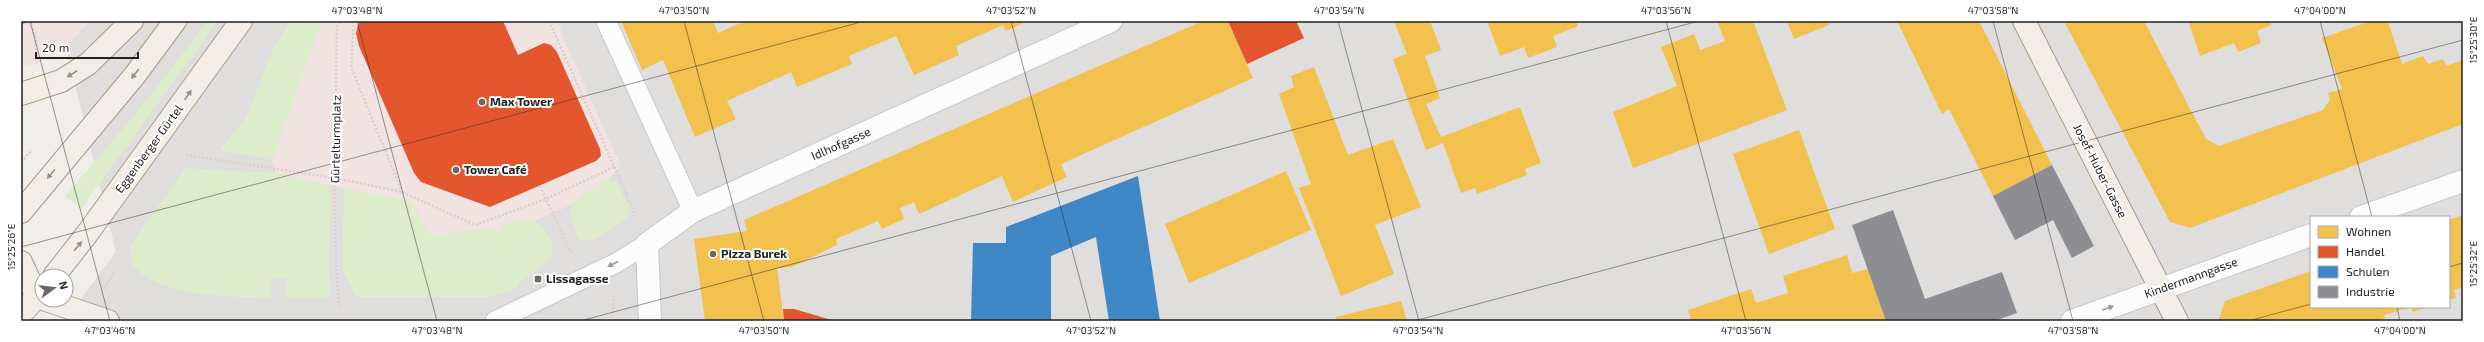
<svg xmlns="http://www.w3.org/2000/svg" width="2484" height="342" font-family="'Exo 2',sans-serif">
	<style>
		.residential { fill: #dfdedc; fill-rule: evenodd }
		.commercial { fill: #f1e3e1 }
		.grass { fill: #ddeccb }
		.homes { fill: #f2c14e }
		.shops { fill: #e4572e }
		.schools { fill: #3f88c5 }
		.industry { fill: #8d8d92 }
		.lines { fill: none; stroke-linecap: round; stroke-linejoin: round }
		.service-casing { stroke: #c9c8c7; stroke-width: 21 }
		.minor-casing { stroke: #c9c8c7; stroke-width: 24 }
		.primary-casing { stroke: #a79c86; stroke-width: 24 }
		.path { stroke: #dccecd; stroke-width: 2.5; stroke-dasharray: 2 2; stroke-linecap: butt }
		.service { stroke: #fdfcfc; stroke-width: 19 }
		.minor { stroke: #fdfcfc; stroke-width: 22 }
		.primary { stroke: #f3ede7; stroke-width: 22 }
		.oneway { fill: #95928e }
		.oneway2 { fill: #9a9a9a }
		.ticks { fill: none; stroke: #222; stroke-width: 1; stroke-opacity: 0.45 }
		.poi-dot { fill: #6a6968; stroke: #fff; stroke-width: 1.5 }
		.labels { text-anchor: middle; stroke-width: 4; stroke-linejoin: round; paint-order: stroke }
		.poi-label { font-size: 12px; font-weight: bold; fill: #222; stroke: #fff; text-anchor: start }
		.street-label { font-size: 12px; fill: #222; stroke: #fff }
		.neatline { fill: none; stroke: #222; stroke-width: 1.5 }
		.ticks-label { font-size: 10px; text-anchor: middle; fill: #222 }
	</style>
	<rect width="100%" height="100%" fill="#f0eeeb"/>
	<path class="residential" d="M89 21H322L272 160 325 185 344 188 562 35 558 21H2463V321H64L116 252 66 48ZM2311 217H2449V307H2311Z"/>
	<g class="commercial">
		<path d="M21 21H89L66 48 38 64 21 67Z"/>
		<path d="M322 21H558L562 35 621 166 608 180 596 186 573 204 534 221 524 220 499 226 500 229 495 231 493 228 429 236 344 188 325 185 276 173 272 160Z"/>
	</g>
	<g class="grass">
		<path d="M208 21H218L81 209 65 196 141 107Z"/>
		<path d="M291 21H322L272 160 220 150 246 118 273 49Z"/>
		<path d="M185 168 276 173 330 187 329 298H286L287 278H272L270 298C238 297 177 296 150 279 144 276 138 270 133 266L130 247Z"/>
		<path d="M608 180 616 181 628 206 627 217C614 226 594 248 578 238 576 230 570 219 571 211 572 197 597 186 608 180Z"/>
		<path d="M344 188 413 202 429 236 493 228 495 231 500 229 499 225 524 220 534 221 544 229 553 245 552 255 537 270 522 280 517 288 491 297H356L342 268Z"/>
	</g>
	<g class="homes">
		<path d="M621 21H713L718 33 745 21H1028L1006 31 1003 25 956 46 959 55 914 75 896 36 849 56 852 64 797 87 791 72 727 101 736 119 695 137 663 60 642 70Z"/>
		<path d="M1203 21H1228L1253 78 1061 164 1067 177 1013 202 1002 176 919 214 914 202 900 208 904 219 882 229 878 221 836 239 837 245 792 267 777 268 784 321H705L694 239 747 231 744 220Z"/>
		<path d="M1394 21H1430L1441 50 1425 56 1440 98 1426 104 1441 137 1520 107 1541 163 1525 169 1527 175 1477 194 1475 188 1461 193 1443 143 1426 150 1393 59 1407 54Z"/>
		<path d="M1487 21H1576L1578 26 1553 36 1557 47 1528 58 1524 47 1500 56Z"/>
		<path d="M1717 21H1753L1787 110 1633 168 1613 112 1677 86 1661 47 1694 34 1700 50 1725 41Z"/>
		<path d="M1787 21H1828L1829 25 1794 39Z"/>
		<path d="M1897 21H1979L2052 165 1993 196 1949 109 1942 114Z"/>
		<path d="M2064 21H2144L2206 139 2219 146 2323 110 2330 100 2328 93 2342 89 2322 38 2371 21H2388L2402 64 2423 56 2428 64 2443 59 2446 66 2463 60V124L2190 228 2170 222Z"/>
		<path d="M2195 21H2270L2271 25 2257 31 2261 43 2238 52 2234 43 2200 56 2189 23Z"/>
		<path d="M1314 67 1348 155 1393 139 1421 207 1375 225 1394 274 1341 296 1299 188 1311 184 1279 94 1294 87 1291 76Z"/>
		<path d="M1799 130 1835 229 1769 254 1733 154Z"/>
		<path d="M1286 171 1311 230 1189 283 1165 224Z"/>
		<path d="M2463 215V287L2454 290 2456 298 2449 300V220Z"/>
		<path d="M1847 255 1852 273 1868 269 1886 321H1691L1688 310 1751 289 1756 303 1788 293 1783 276Z"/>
		<path d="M2311 271V307H2427L2413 312 2411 307 2384 315 2385 318 2377 321H2218L2225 301Z"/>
		<path d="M1401 301 1407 321H1337L1336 317Z"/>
	</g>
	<g class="shops">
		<path d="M359 21H503L518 55 544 43 551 45 557 52 600 149 601 156 596 161 490 207 421 182 414 173 359 46 356 33Z"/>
		<path d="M1228 21H1296L1304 38 1247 64Z"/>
		<path d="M783 309H794L835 321H784Z"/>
	</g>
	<path class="schools" d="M1138 176 1160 321H1109L1096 237 1051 256V321H971L973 243H1006V227Z"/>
	<g class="industry">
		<path d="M2052 165 2094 246 2072 258 2053 220 2015 240 1993 196Z"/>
		<path d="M1893 210 1925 299 2002 272 2017 313 1994 321H1886L1852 225Z"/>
	</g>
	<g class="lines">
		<defs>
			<g id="service">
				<path d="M606 21 693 211"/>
				<path d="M495 321 616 263 647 244"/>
			</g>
			<g id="minor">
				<path d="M2361 217 2463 181"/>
				<path d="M650 321 647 244 693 211 1111 21"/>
				<path d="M2072 321 2311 235"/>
			</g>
			<g id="primary">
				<path d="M2024 21 2177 321"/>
				<path d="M21 94 61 81 88 64 132 21"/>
				<path d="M21 212 135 75 175 21"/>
				<path d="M21 262 37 297"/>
				<path d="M54 276 87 234 241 21"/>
				<path d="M46 300 108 321"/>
				<path d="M21 314 42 291"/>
			</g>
		</defs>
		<use href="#service" class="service-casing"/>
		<use href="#minor" class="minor-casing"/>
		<use href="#primary" class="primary-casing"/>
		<g class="path">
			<path d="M30 21 35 36 37 59"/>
			<path d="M354 21 351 67 402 192"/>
			<path d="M549 21 634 211V217"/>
			<path d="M186 155 335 178 402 192 475 225 546 199 614 167"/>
			<path d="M21 162 32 150"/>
			<path d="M540 186 571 253"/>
			<path d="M104 289 115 271"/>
			<path d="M339 307C331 213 336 119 337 25L341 21"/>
			<path d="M612 321 614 296"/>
		</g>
		<use href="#service" class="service"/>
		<use href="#minor" class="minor"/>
		<use href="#primary" class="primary"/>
	</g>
	<defs><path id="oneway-solid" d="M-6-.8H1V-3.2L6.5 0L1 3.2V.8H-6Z"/></defs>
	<g class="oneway">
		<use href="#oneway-solid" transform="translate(72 74) rotate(147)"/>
		<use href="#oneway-solid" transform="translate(135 74) rotate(128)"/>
		<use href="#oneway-solid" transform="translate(188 95) rotate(-55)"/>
		<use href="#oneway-solid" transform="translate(51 174) rotate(131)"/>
		<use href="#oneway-solid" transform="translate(78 246) rotate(-51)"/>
	</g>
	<g class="oneway2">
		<use href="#oneway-solid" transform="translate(613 264) rotate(153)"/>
		<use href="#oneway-solid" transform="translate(2108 308) rotate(-20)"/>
	</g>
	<path class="ticks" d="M30 21 110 321M357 21 437 321M684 21 764 321M1011 21 1091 321M1338 21 1419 321M1666 21 1746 321M1993 21 2073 321M2320 21 2372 217M21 24 30 21M21 247 865 21M2449 267 2463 263M2397 307 2400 321M580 321 1699 21M1414 321 2463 40M2248 321 2311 304"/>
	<g class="poi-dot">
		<circle cx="482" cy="102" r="4"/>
		<circle cx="456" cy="170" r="4"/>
		<circle cx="713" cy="254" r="4"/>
		<rect x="534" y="275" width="8" height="8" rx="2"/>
	</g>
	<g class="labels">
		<g class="poi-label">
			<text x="490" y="106">Max Tower</text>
			<text x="464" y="174">Tower Café</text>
			<text x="721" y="258">Pizza Burek</text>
			<text x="546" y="283">Lissagasse</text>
		</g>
		<g class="street-label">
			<text transform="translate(336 139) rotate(-89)" y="4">Gürtelturmplatz</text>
			<text transform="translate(841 144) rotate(-24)" y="4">Idlhofgasse</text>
			<text transform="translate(149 149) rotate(-54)" y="4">Eggenberger Gürtel</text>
			<text transform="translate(2100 171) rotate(63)" y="4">Josef-Huber-Gasse</text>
			<text transform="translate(2191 278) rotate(-20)" y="4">Kindermanngasse</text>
		</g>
	</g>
	<rect width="2484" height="342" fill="none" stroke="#ffffff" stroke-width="44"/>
	<rect x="2310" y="216" width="140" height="92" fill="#ffffff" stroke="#a7a7a7"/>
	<rect x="2318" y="226" width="20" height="12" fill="#f2c14e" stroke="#a7a7a7"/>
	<text x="2346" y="236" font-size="12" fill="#222222">Wohnen</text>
	<rect x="2318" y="246" width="20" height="12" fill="#e4572e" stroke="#a7a7a7"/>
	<text x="2346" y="256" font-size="12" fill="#222222">Handel</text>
	<rect x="2318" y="266" width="20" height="12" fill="#3f88c5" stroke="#a7a7a7"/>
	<text x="2346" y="276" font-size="12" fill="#222222">Schulen</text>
	<rect x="2318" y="286" width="20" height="12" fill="#8d8d92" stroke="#a7a7a7"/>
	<text x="2346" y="296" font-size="12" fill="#222222">Industrie</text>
	<g transform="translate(54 288) rotate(75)"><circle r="19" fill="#ffffff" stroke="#a7a7a7"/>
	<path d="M0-3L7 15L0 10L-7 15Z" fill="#6a6968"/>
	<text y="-6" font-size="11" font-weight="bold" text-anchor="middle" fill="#222222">N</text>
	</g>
	<path d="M36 52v6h102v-6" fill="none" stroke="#222222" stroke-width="2"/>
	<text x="42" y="52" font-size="12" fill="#222222" stroke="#ffffff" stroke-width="3" paint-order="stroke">20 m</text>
	<rect x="22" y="22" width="2440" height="298" class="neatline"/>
	<g class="ticks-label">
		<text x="357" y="14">47°03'48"N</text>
		<text x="684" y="14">47°03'50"N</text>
		<text x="1011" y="14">47°03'52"N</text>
		<text x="1339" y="14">47°03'54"N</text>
		<text x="1666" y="14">47°03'56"N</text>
		<text x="1993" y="14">47°03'58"N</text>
		<text x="2320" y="14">47°04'00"N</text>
		<text transform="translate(2473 40) rotate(-90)" y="4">15°25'30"E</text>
		<text transform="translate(11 247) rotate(-90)" y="4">15°25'26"E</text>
		<text transform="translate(2473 264) rotate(-90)" y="4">15°25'32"E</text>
		<text x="110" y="334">47°03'46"N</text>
		<text x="437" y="334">47°03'48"N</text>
		<text x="764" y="334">47°03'50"N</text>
		<text x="1091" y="334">47°03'52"N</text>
		<text x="1418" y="334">47°03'54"N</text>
		<text x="1746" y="334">47°03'56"N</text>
		<text x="2073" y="334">47°03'58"N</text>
		<text x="2400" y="334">47°04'00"N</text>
	</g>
</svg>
